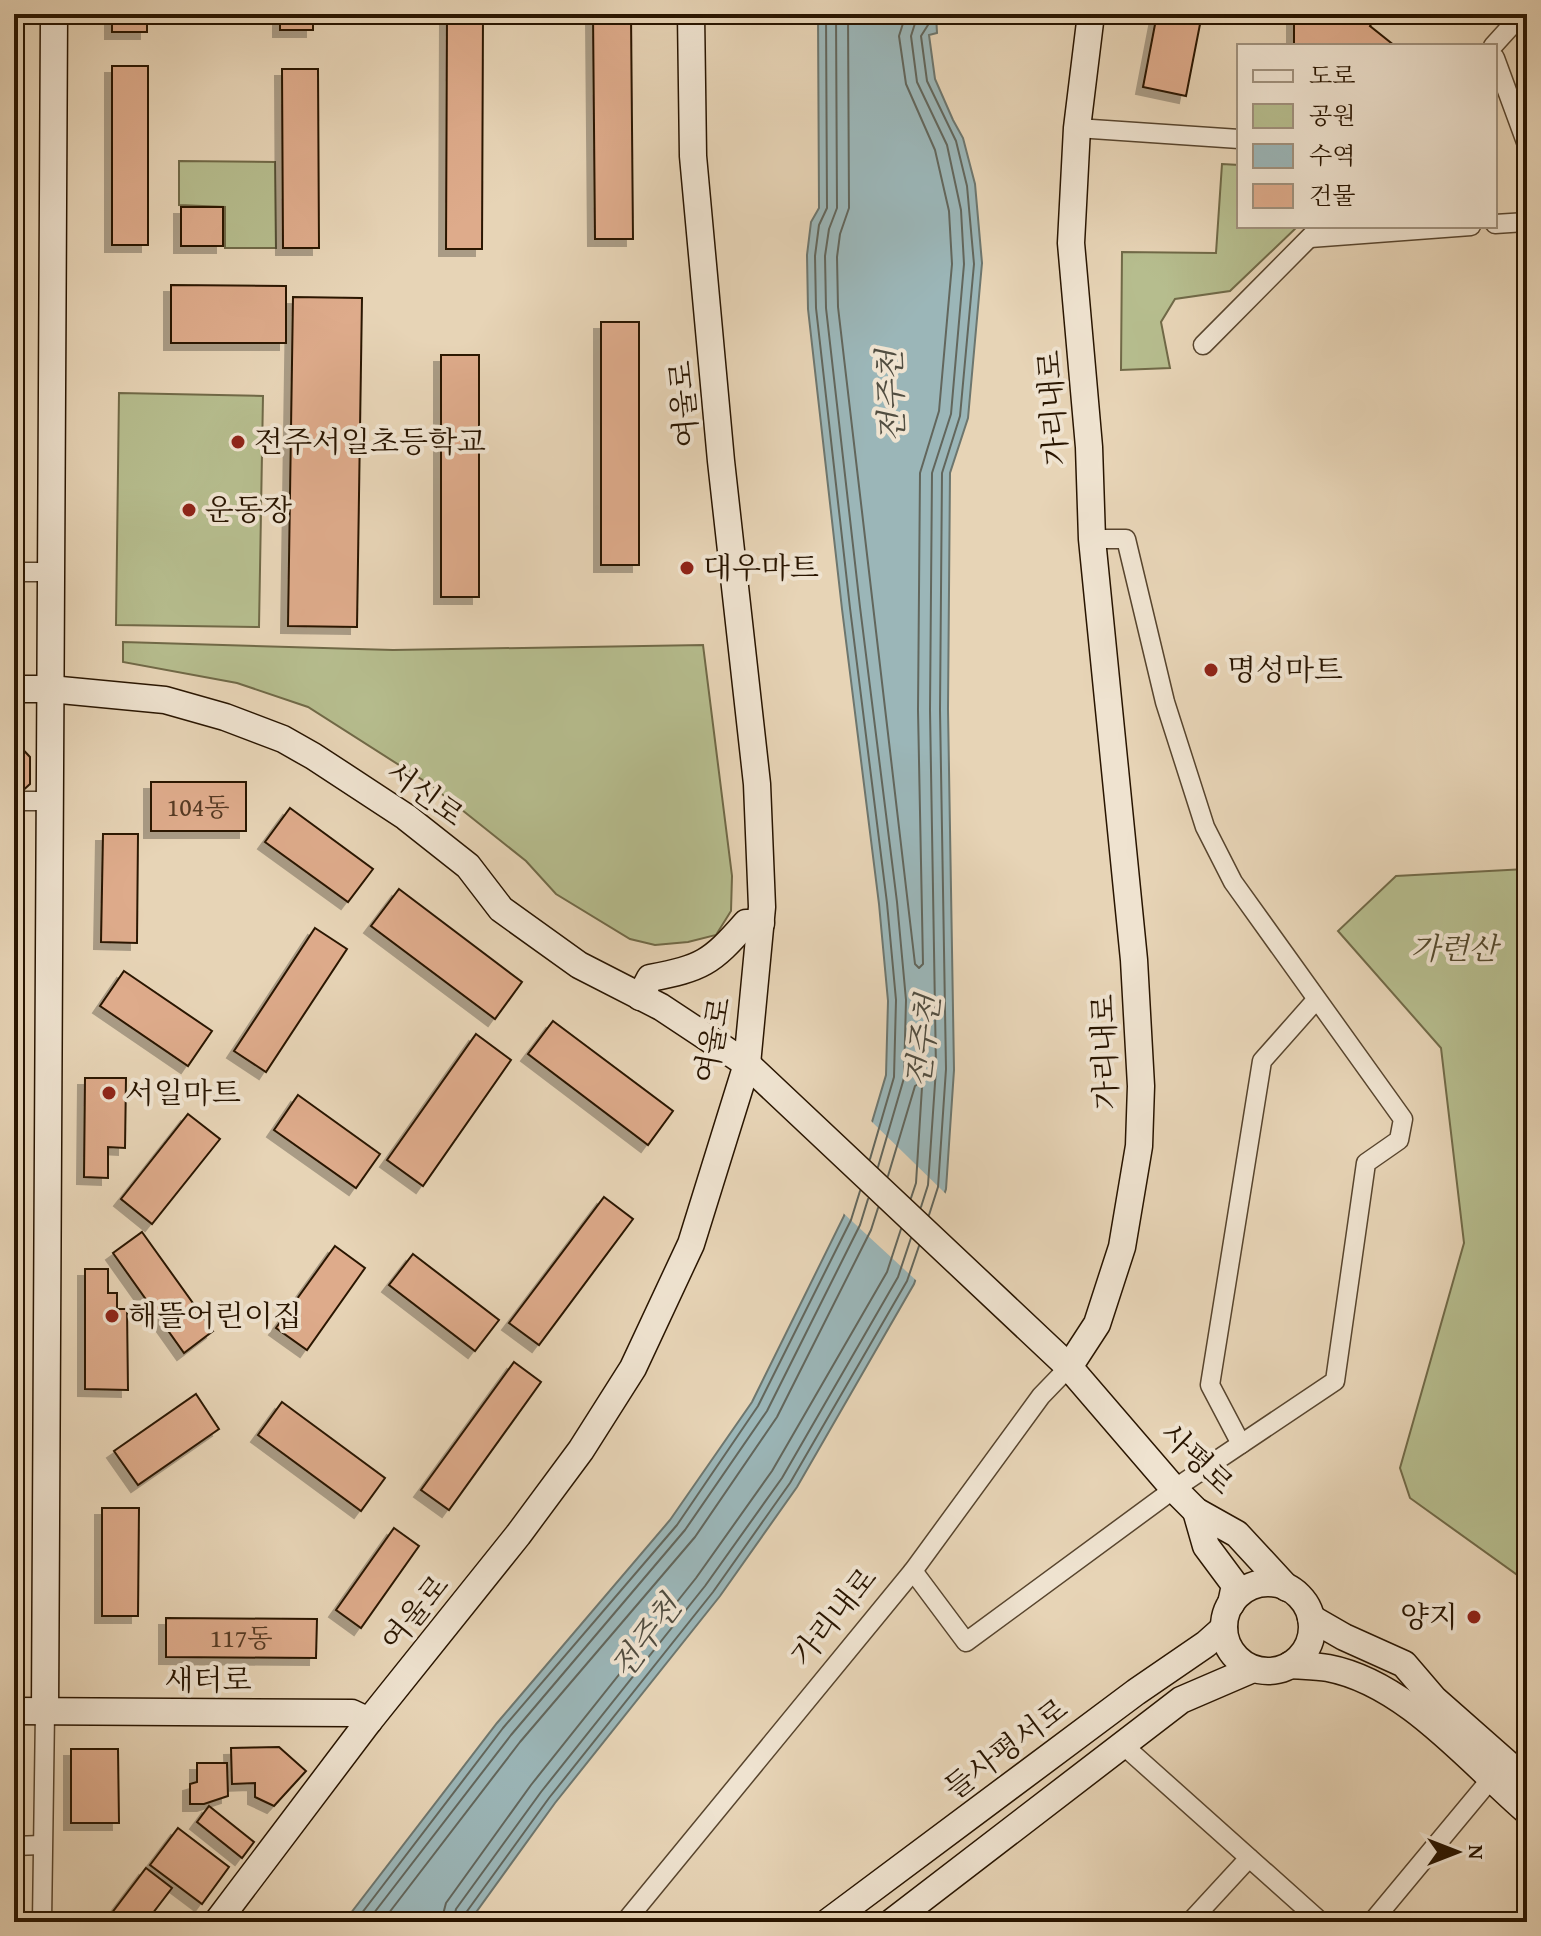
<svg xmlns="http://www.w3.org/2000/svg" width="1541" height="1936" font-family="'Gentium Book Plus','Noto Serif KR',serif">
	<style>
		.green { fill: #b6bd8e; stroke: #706947; stroke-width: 2 }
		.water { fill: #9bb6b8; stroke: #6d766e; stroke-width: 2 }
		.pier { fill: #e7d4b6 }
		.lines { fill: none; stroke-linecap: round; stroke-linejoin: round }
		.shore { stroke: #62665c; stroke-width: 2 }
		.building { fill: #deab8b; stroke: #291500; stroke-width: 2; filter: url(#shadow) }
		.street-casing { stroke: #58452e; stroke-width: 21 }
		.secondary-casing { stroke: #291500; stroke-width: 29 }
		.street { stroke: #efe3d0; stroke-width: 18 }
		.secondary { stroke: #efe3d0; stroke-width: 26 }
		.poi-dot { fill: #8f2418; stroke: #efe3d0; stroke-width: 3 }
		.labels { text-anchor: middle; stroke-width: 8; stroke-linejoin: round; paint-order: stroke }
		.number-label { font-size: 26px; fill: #563a23 }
		.street-label { font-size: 30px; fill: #291500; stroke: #efe3d0 }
		.poi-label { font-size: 30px; fill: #291500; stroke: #efe3d0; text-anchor: start }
		.park-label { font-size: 30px; font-style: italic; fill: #53472b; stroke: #efe3d0 }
		.water-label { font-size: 32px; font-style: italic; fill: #514d40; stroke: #efe3d0 }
	</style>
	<defs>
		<filter id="shadow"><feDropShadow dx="-7" dy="7" stdDeviation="0" flood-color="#0004"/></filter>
	</defs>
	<rect width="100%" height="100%" fill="#e7d4b6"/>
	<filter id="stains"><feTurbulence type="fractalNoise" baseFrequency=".0025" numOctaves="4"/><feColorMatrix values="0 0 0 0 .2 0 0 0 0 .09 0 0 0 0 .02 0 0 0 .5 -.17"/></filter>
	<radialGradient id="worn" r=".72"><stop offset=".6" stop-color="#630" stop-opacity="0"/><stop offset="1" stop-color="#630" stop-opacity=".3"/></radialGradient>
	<g class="green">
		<path d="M179 161 275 162 276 248H225V207L179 205Z"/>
		<path d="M1222 164 1239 165V226H1298L1230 291 1175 299 1161 322 1170 368 1121 370 1122 252 1216 253Z"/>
		<path d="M119 393 263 396 259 627 116 625Z"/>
		<path d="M123 642 393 650 703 645 732 876 731 911 716 935 688 942 655 945 630 939 556 894 526 861 432 786 308 707 237 683 123 662Z"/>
		<path d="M1527 869V1582L1410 1498 1400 1468 1464 1243 1441 1048 1338 931 1396 876Z"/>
	</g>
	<path class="water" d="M818 14H936L937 33 929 35 935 79 953 120 963 138 975 184 982 263 968 418 950 473 948 709 954 1070 946 1189 914 1284 797 1487 720 1596 555 1803 469 1922H344L497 1723 670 1520 752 1402 844 1216 886 1075 888 1001 879 904 842 609 808 309 807 255 811 222 819 208Z"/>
	<path class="pier" d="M869 1119 948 1196 919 1283 841 1211Z"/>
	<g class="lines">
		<g class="shore">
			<path d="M826 14 827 208 819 225 815 256 816 308 850 608 887 903 896 1000 894 1077 870 1159"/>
			<path d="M836 14 837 208 829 229 825 256 826 308 860 607 897 902 906 1000 904 1078 878 1167"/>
			<path d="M848 14 849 208 840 234 837 257 838 307 915 964 919 968 923 964 918 710 920 473 939 411 952 264 949 211 935 150 906 84 899 36 906 14"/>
			<path d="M918 14 911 36 917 82 947 145 961 210 964 264 951 414 932 473 930 710 936 1069 928 1185 921 1207"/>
			<path d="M928 14V25L921 36 927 81 956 141 967 186 974 264 960 416 942 473 940 710 946 1069 938 1187 929 1215"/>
			<path d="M888 1176 915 1086 920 1083 922 1087 916 1183 911 1198"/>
			<path d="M355 1922 503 1728 677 1525 758 1406 851 1220 860 1191"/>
			<path d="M367 1922 511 1735 685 1530 767 1411 860 1225 868 1199"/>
			<path d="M382 1922 520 1742 695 1537 777 1417 871 1230 878 1208"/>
			<path d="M441 1922 446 1903 531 1785 696 1578 772 1471 887 1272 901 1229"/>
			<path d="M453 1922 456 1909 541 1792 705 1586 782 1478 898 1277 911 1238"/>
			<path d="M463 1922 465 1914 549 1798 713 1592 790 1483 907 1281 919 1246"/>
		</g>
	</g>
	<g class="building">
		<rect x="112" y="14" width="35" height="18"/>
		<rect x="280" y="14" width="33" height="16"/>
		<path d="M447 14H483L482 249H446Z"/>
		<path d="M593 14H631L633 239H595Z"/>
		<path d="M1157 14H1202L1186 96 1143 87Z"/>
		<path d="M1294 14H1379L1370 26 1395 46H1294Z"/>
		<rect x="112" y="66" width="36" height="179"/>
		<path d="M282 69H318L319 248H283Z"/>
		<rect x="181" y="207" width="42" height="39"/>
		<path d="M171 285 286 286V343H171Z"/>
		<path d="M293 297 362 298 357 627 288 626Z"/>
		<rect x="601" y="322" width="38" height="243"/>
		<rect x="441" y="355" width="38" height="242"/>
		<path d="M14 605 17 608V635L14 639Z"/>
		<path d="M14 740 30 757V784L19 794H14Z"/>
		<rect x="151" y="782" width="95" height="49"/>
		<path d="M290 808 373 869 348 902 265 842Z"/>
		<path d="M103 834H138L137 943 101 942Z"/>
		<path d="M399 889 522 982 495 1019 371 926Z"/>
		<path d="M315 928 347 949 266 1072 234 1051Z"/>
		<path d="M124 971 212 1031 188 1066 100 1006Z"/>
		<path d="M553 1021 673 1111 648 1145 528 1054Z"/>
		<path d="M476 1034 511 1060 423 1186 387 1160Z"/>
		<path d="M85 1078H126L125 1148 108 1147V1178L84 1177Z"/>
		<path d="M298 1095 380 1154 356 1188 274 1130Z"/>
		<path d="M188 1114 220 1139 152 1224 121 1199Z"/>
		<path d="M604 1197 633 1219 539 1345 509 1323Z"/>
		<path d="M142 1232 213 1331 184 1353 113 1253Z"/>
		<path d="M335 1246 365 1268 307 1350 276 1328Z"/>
		<path d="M413 1254 499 1320 475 1351 389 1285Z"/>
		<path d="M85 1269H108V1293H117V1309H127L128 1390 85 1389Z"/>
		<path d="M514 1362 541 1382 449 1510 421 1490Z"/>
		<path d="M196 1394 219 1429 138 1485 114 1451Z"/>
		<path d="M282 1402 385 1478 361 1511 258 1435Z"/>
		<path d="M102 1508H139L138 1616H102Z"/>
		<path d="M394 1528 419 1546 361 1628 336 1610Z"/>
		<path d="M166 1618 317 1619 316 1658 166 1657Z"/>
		<path d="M279 1747 306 1771 274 1806 255 1797V1783L232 1784 231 1748Z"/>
		<path d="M71 1749H118L119 1823H71Z"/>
		<rect x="14" y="1759" width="4" height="76"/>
		<path d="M197 1763H227L228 1796 204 1804H190V1784L197 1782Z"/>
		<path d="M209 1806 254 1842 242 1858 197 1822Z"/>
		<path d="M178 1828 229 1867 202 1904 150 1865Z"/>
		<path d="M146 1868 172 1888 146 1922H105Z"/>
	</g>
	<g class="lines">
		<defs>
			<g id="street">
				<path d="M1493 46 1522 14"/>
				<path d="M1495 58 1527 145"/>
				<path d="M1077 128 1239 139"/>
				<path d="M1495 224 1527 222"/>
				<path d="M1310 238 1471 226"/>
				<path d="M1203 345 1321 226"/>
				<path d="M14 572H53"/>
				<path d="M14 801H51"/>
				<path d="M1241 1444 1210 1385 1262 1061 1316 1000"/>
				<path d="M913 1571 966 1642 1174 1489 1335 1381 1366 1163 1399 1140 1403 1119 1233 882 1205 827 1165 702 1126 539H1092"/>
				<path d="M1124 1746 1321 1922"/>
				<path d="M14 1846 41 1845"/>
				<path d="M42 1922 45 1712"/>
				<path d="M625 1922 913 1571 1041 1396 1069 1367"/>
				<path d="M1190 1922 1249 1858"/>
				<path d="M1372 1922 1490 1780"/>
			</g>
			<g id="secondary">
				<path d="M14 689H50L165 700 225 717 283 739 313 756 406 817 468 866 501 909 579 965 661 1007 747 1064 1069 1367 1174 1489 1196 1511 1237 1534 1287 1588"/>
				<path d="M640 997 650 978C702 968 711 963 746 923H761"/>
				<path d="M1069 1367 1097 1324 1122 1247 1139 1146 1141 1086 1134 960 1092 539 1089 447 1071 243 1077 128 1091 14"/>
				<path d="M1196 1511 1206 1546 1235 1585 1231 1604"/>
				<circle cx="1268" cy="1627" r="44"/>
				<path d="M1311 1618 1344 1637 1404 1664 1434 1699 1527 1781"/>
				<path d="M1290 1665C1303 1666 1316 1666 1328 1668 1406 1683 1469 1761 1527 1811"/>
				<path d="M14 1711 352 1713 369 1721"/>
				<path d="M45 1712 54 14"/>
				<path d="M217 1922 369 1721 518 1535 581 1450 633 1368 691 1244 747 1064 762 907 757 784 721 461 693 156 691 14"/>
				<path d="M828 1922 1136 1692 1206 1644 1224 1628"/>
				<path d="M892 1922 1181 1700 1253 1669"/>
			</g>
		</defs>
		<use href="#street" class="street-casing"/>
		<use href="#secondary" class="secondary-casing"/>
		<use href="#street" class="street"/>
		<use href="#secondary" class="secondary"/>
	</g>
	<g class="poi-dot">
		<circle cx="238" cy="442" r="8"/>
		<circle cx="189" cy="510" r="8"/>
		<circle cx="687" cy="568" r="8"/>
		<circle cx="1211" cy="670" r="8"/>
		<circle cx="109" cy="1093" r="8"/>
		<circle cx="112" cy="1316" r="8"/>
		<circle cx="1474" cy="1617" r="8"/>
	</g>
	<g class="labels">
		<g class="number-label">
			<text x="198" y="816">104동</text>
			<text x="241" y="1647">117동</text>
		</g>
		<g class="street-label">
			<text transform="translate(684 404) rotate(-95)" y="10">여울로</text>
			<text transform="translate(1053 408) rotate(-94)" y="10">가리내로</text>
			<text transform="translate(425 794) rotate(36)" y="10">서신로</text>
			<text transform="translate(713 1040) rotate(-80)" y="10">여울로</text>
			<text transform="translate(1105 1052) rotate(-92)" y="10">가리내로</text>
			<text transform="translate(1197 1459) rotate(44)" y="10">사평로</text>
			<text transform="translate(415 1613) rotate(-51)" y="10">여울로</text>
			<text transform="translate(834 1617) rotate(-51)" y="10">가리내로</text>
			<text x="208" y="1690">새터로</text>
			<text transform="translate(1006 1749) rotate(-37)" y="10">들사평서로</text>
		</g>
		<g class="poi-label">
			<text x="254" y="452">전주서일초등학교</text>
			<text x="205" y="520">운동장</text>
			<text x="703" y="578">대우마트</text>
			<text x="1227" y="680">명성마트</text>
			<text x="125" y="1103">서일마트</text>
			<text x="128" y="1326">해뜰어린이집</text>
			<text x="1458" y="1627" text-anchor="end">양지</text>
		</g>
		<g class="park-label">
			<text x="1454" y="959">가련산</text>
		</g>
		<g class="water-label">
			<text transform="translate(891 396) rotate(-92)" y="11">전주천</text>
			<text transform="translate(923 1041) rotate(-83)" y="11">전주천</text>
			<text transform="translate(646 1637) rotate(-53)" y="11">전주천</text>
		</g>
	</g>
	<rect width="1541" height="1936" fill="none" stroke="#e7d4b6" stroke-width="48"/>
	<rect x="16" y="16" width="1509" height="1904" fill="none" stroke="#291500" stroke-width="4"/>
	<rect x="24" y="24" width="1493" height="1888" fill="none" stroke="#291500" stroke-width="2"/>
	<rect x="1237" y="44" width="260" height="184" fill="#efe3d0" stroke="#a0917d" stroke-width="2"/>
	<rect x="1253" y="70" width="40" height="12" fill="#efe3d0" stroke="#a0917d" stroke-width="2"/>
	<text x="1309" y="84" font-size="24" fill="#291500">도로</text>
	<rect x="1253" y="104" width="40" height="24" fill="#b6bd8e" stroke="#a0917d" stroke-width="2"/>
	<text x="1309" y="124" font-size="24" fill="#291500">공원</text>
	<rect x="1253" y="144" width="40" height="24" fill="#9bb6b8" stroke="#a0917d" stroke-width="2"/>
	<text x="1309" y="164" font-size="24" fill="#291500">수역</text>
	<rect x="1253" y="184" width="40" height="24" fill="#deab8b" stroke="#a0917d" stroke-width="2"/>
	<text x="1309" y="204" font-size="24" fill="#291500">건물</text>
	<g transform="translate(1457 1852) rotate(90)" stroke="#efe3d0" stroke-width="6" paint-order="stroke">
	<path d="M0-6L14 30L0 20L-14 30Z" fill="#291500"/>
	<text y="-12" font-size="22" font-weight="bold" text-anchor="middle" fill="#291500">N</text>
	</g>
	<rect width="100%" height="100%" filter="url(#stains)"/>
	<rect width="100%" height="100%" fill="url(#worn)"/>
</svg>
